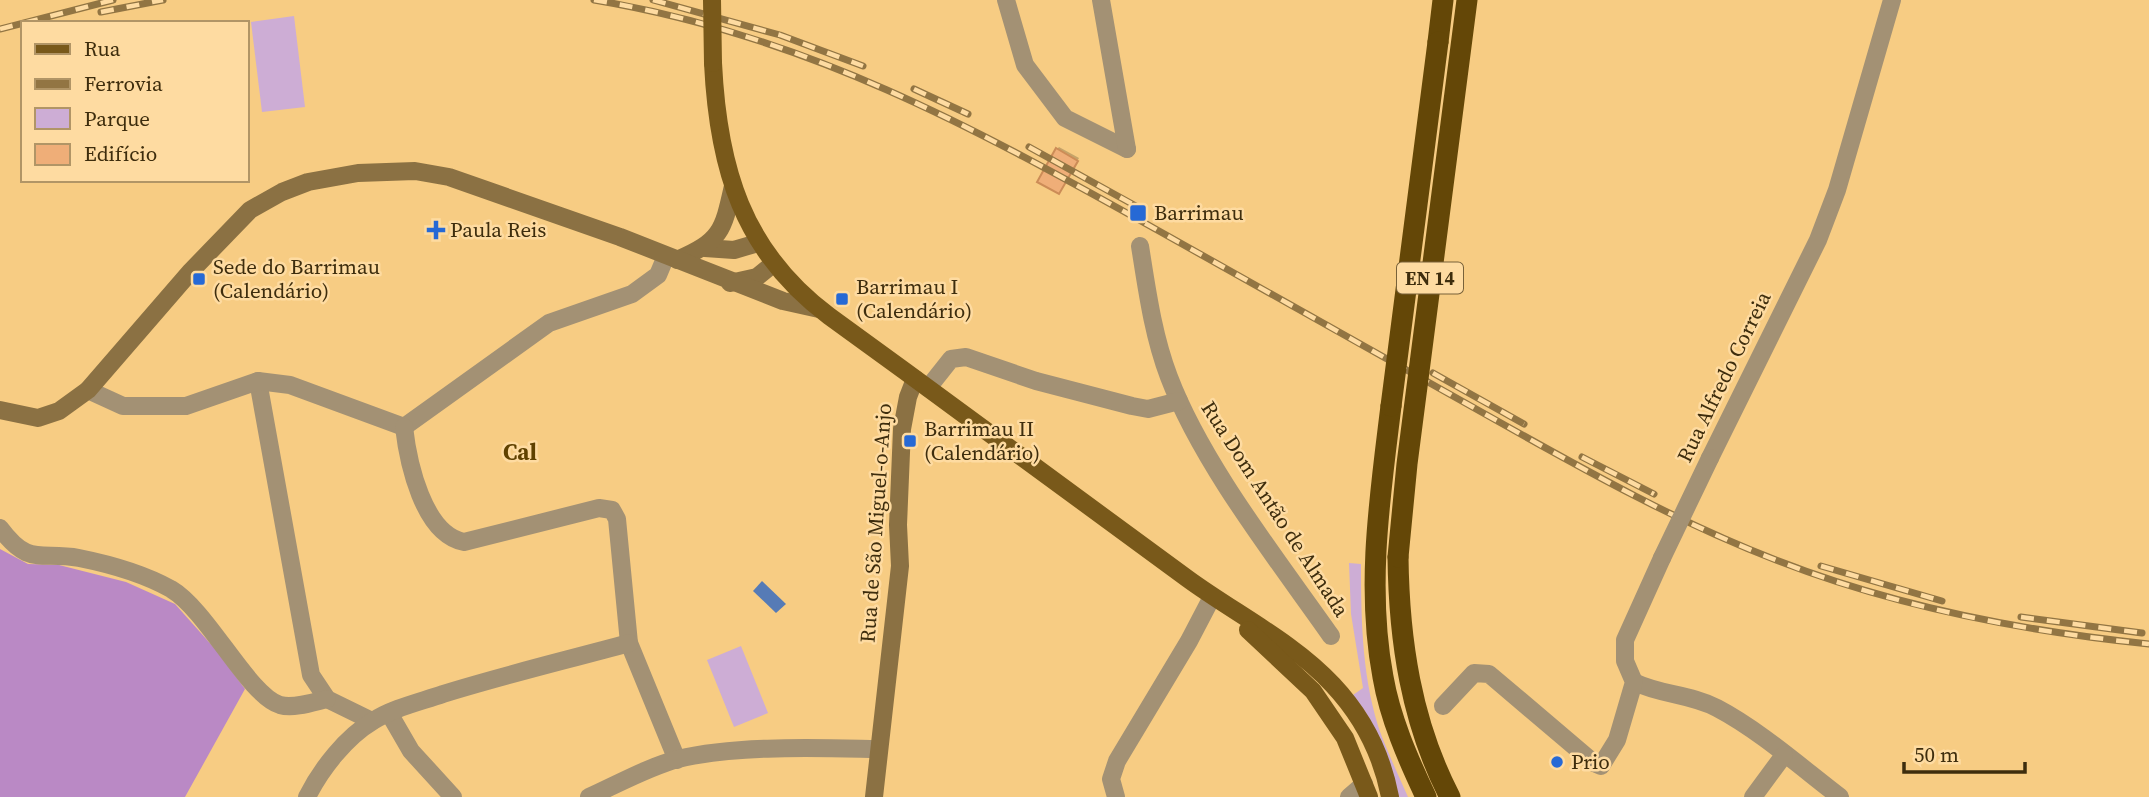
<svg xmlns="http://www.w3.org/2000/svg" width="2149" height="797" font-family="'Source Serif 4',serif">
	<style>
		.green { fill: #cdadd5 }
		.forest { fill: #ba89c5 }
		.water { fill: #567bb6 }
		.shadow { fill: #0003 }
		.building { fill: #efae78; stroke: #cc8c57; stroke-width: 2 }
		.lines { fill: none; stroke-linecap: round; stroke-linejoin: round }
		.street { stroke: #a39174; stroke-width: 18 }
		.secondary { stroke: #8b7143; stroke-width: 18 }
		.primary { stroke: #79591a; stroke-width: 18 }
		.highway { stroke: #644707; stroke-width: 21 }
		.rail-casing { stroke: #927543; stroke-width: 7 }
		.rail { stroke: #fedba1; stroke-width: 4.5; stroke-dasharray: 13; stroke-linecap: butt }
		.street-bridge { stroke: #a39174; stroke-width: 18 }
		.primary-bridge { stroke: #79591a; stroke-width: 18 }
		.highway-bridge { stroke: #644707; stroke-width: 21 }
		.poi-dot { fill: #2669d5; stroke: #fedba1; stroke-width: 2.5 }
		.labels { text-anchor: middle; stroke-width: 5; stroke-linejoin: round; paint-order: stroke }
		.shield { fill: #fedba1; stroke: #786139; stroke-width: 2 }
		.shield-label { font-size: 19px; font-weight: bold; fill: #3e2d0d }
		.poi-label { font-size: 21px; fill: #3e2d0d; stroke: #fedba1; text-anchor: start }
		.street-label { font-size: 21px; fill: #3e2d0d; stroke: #fedba1 }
		.neighbourhood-label { font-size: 23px; font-weight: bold; fill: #5f4100; stroke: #fedba1 }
	</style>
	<rect width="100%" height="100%" fill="#f7cc83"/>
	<g class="green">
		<path d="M294 16 305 107 262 112 251 22Z"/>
		<path d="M1349 563 1361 564C1361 622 1362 682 1382 737 1390 757 1399 777 1408 797H1398C1392 761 1376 723 1353 695L1363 688 1351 614Z"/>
		<path d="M741 646 768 713 734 727 707 660Z"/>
	</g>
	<path class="forest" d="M0 549 28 564 59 565 126 582 175 604 216 650 245 689 185 797H0Z"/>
	<path class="water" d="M762 581 786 604 776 613 753 591Z"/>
	<path class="shadow" d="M1059 147 1079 158 1062 189 1057 149Z"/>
	<path class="building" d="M1056 148 1078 161 1059 194 1037 182Z"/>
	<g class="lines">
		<g class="street">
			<path d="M1006 0 1025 65 1065 118 1127 149"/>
			<path d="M1101 0 1127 149"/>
			<path d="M1140 246C1147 290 1153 335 1169 377 1202 464 1277 559 1331 636"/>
			<path d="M258 381 311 675 327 699 372 721"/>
			<path d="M928 388 951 359 966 357 1036 381 1132 406 1148 409 1179 401"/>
			<path d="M88 390 123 406H186L258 381 290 385 404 427 549 323 632 294 658 275 666 256"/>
			<path d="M404 427C408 462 423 534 464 542L599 508 612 510 617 519 629 643 677 760"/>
			<path d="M1710 458 1818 240 1837 190 1892 0"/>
			<path d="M0 528C29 567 40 551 79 558 109 564 144 574 171 589 208 611 248 695 280 705 294 709 314 702 327 699"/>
			<path d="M1634 682C1661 695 1690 694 1717 708 1759 730 1802 768 1840 797"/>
			<path d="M1443 706 1474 673 1489 674 1594 763 1601 766 1617 740 1634 682 1625 661V640L1662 558"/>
			<path d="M389 713 411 751 453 797"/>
			<path d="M307 797C321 769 346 737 373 721 393 708 420 702 443 694 504 675 567 660 629 643"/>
			<path d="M589 797C618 784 648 767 678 759 736 745 817 748 877 749"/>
			<path d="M1116 797 1111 779 1117 761 1189 641 1212 597"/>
			<path d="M1349 797 1364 784"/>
			<path d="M1753 797 1784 755"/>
		</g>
		<g class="secondary">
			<path d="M705 248 734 250 758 243"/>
			<path d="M677 260C721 241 723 231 733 186"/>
			<path d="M730 283 757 277 773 264"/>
			<path d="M0 410 38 418 59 411 88 390 191 271 250 210 282 192 308 182 358 173 415 171 449 177 620 237 783 301 819 309"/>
			<path d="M874 797 900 566 898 525 902 429 908 397 915 379"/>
		</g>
		<g class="primary">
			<path d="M713 63C718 167 742 251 829 316 949 403 1068 491 1188 579 1236 614 1293 642 1333 685 1363 717 1382 755 1390 797"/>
			<path d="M1248 630 1313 691 1345 738 1369 797"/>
		</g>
		<g class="highway">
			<path d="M1438 42 1443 0"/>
			<path d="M1391 406C1380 496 1366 587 1383 677 1390 718 1408 759 1426 797"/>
			<path d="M1398 557C1399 640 1411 722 1450 797"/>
		</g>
		<defs>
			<g id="rail">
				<path d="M594 0C806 35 975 128 1159 231 1273 295 1387 359 1501 423 1590 473 1680 523 1776 560 1896 607 2021 631 2149 644"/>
				<path d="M653 0 780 35 863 66"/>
				<path d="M101 12 163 0"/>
				<path d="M0 29 113 0"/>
				<path d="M914 89 968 114"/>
				<path d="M1029 147 1143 210"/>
				<path d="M1433 373 1524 424"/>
				<path d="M1582 457 1654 494"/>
				<path d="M1821 566 1942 601"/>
				<path d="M2021 617 2142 633"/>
			</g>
		</defs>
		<use href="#rail" class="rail-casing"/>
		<use href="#rail" class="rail"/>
		<path class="street-bridge" d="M1662 558 1710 458"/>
		<path class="primary-bridge" d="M712 0 713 63"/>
		<g class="highway-bridge">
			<path d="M1391 406 1438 42"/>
			<path d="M1398 557 1407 464 1467 0"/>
		</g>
	</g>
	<g class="poi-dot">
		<rect x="1129" y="204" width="18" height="18" rx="3.5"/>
		<path d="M432.5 219.5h7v7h7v7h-7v7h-7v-7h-7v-7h7z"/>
		<rect x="192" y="272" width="14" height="14" rx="3.5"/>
		<rect x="835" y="292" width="14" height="14" rx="3.5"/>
		<rect x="903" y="434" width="14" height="14" rx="3.5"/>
		<circle cx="1557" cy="762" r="7"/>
	</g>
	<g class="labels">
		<rect class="shield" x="1397" y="262.5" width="66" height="31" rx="5"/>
		<g class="shield-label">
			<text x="1430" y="285">EN 14</text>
		</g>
		<g class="poi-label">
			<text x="1154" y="220">Barrimau</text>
			<text x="450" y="237">Paula Reis</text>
			<text x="213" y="274">Sede do Barrimau<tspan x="213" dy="24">(Calendário)</tspan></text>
			<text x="856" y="294">Barrimau I<tspan x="856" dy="24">(Calendário)</tspan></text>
			<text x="924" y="436">Barrimau II<tspan x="924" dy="24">(Calendário)</tspan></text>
			<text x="1571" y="769">Prio</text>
		</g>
		<g class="street-label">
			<text transform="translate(1724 377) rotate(-64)" y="7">Rua Alfredo Correia</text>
			<text transform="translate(1275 509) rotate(57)" y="7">Rua Dom Antão de Almada</text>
			<text transform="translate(876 523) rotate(-86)" y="7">Rua de São Miguel-o-Anjo</text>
		</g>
		<g class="neighbourhood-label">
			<text x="520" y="460">Cal</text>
		</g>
	</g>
	<rect x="21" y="21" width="228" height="161" fill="#fedba1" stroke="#b19566" stroke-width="2"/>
	<rect x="35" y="44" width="35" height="10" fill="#79591a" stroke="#b19566" stroke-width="2"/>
	<text x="84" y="56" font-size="21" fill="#3e2d0d">Rua</text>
	<rect x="35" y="79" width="35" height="10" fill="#927543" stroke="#b19566" stroke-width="2"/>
	<text x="84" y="91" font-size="21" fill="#3e2d0d">Ferrovia</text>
	<rect x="35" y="108" width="35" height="21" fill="#cdadd5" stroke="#b19566" stroke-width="2"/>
	<text x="84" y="126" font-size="21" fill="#3e2d0d">Parque</text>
	<rect x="35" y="144" width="35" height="21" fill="#efae78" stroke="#b19566" stroke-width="2"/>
	<text x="84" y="161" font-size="21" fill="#3e2d0d">Edifício</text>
	<path d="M1904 762v10h121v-10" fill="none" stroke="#3e2d0d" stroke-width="3.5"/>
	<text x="1914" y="762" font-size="21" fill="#3e2d0d" stroke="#fedba1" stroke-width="5" paint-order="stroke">50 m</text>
</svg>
